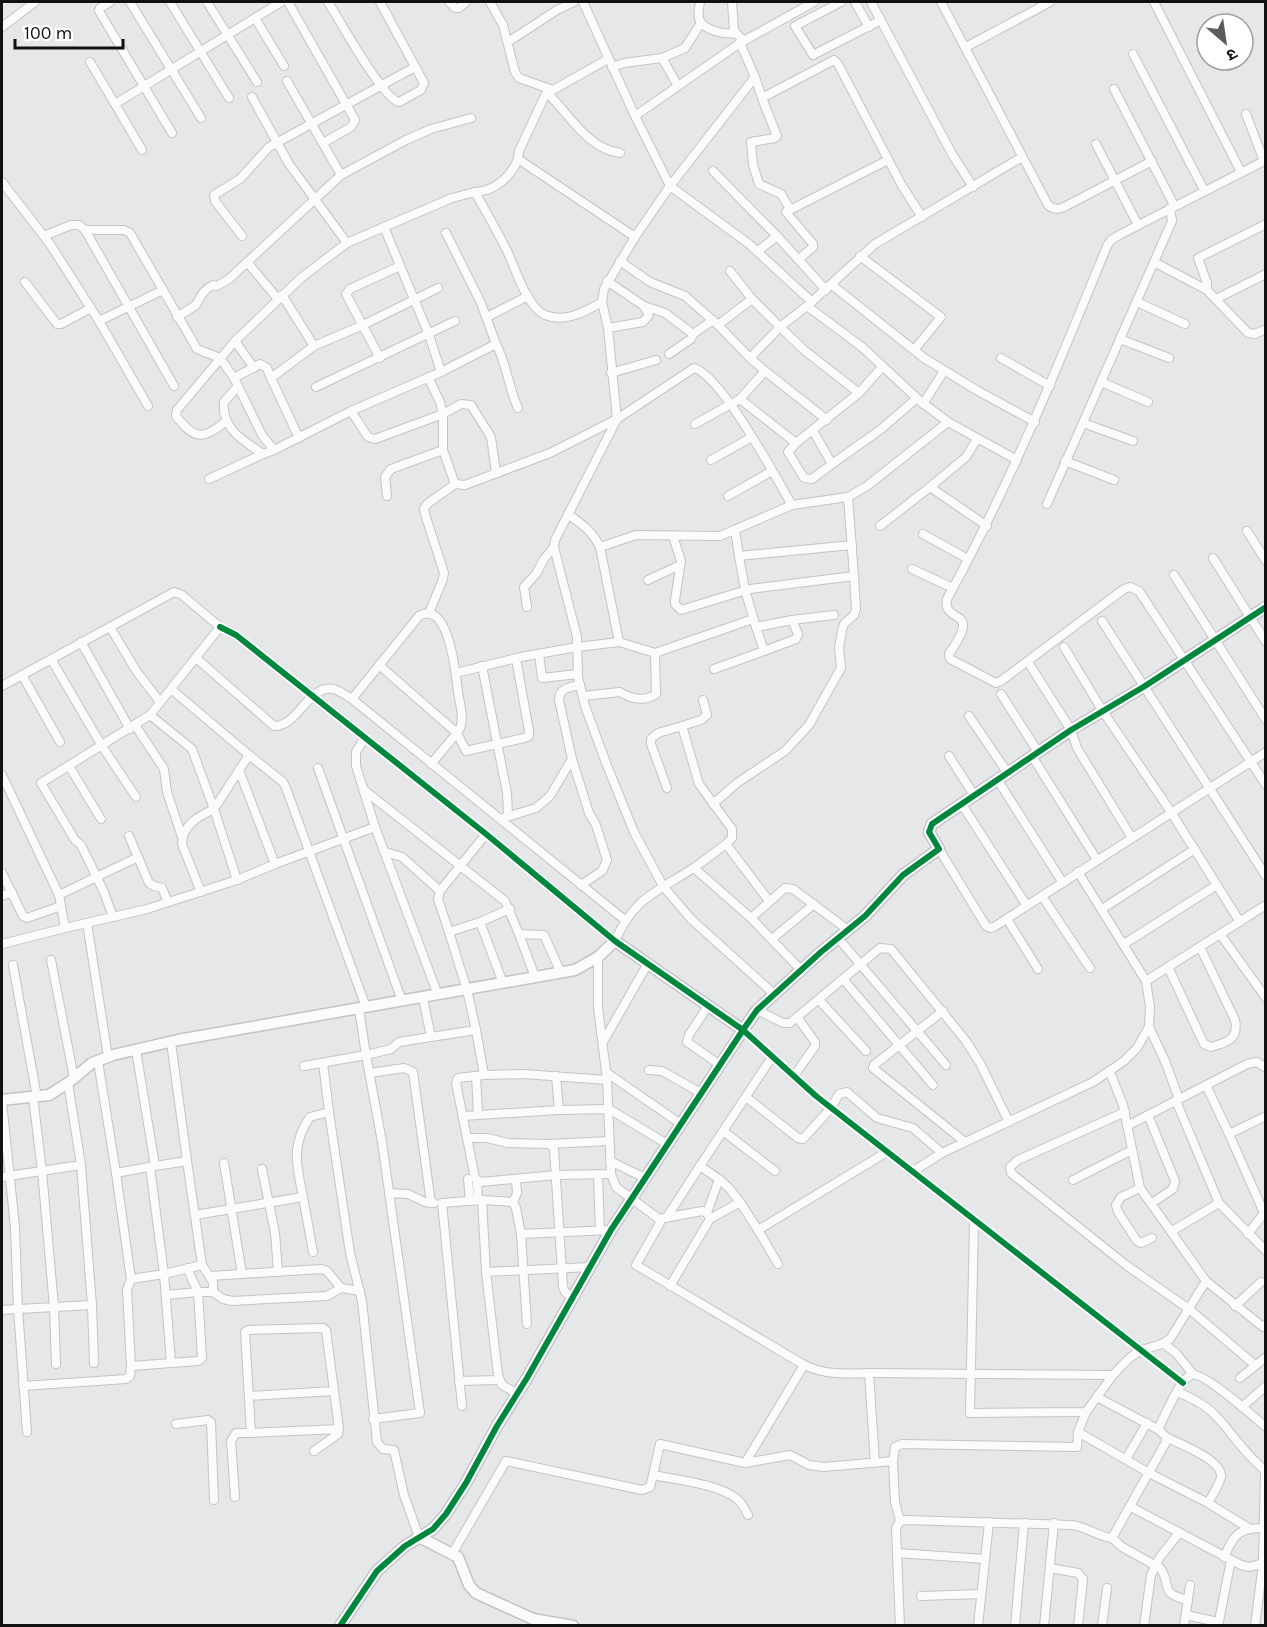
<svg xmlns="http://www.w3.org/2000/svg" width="1267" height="1627" font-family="Karla,'Noto Sans Devanagari',sans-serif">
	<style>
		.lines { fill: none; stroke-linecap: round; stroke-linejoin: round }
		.street-casing { stroke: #c3c4c6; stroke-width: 10 }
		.secondary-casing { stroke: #c3c4c6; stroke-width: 13 }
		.street { stroke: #fbfbfc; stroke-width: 8 }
		.secondary { stroke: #fbfbfc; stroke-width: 10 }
		.cycleway-casing { stroke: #fff; stroke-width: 10 }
		.cycleway { stroke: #00873e; stroke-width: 6 }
	</style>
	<rect width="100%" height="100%" fill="#e6e7e9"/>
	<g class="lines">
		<defs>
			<g id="street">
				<path d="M110 2 100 8 99 11 172 133"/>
				<path d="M130 2 201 118"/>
				<path d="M170 2 229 98"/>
				<path d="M207 2 257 82"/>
				<path d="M288 2 355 120 351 127 323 143"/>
				<path d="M328 2C339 19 383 100 399 102L421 90 424 83 380 2"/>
				<path d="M449 2 455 8H459L466 2"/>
				<path d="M490 2 503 25 515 72 519 78 553 90 608 59"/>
				<path d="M583 2 635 116"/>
				<path d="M700 2C699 7 697 16 700 21 706 31 726 35 736 33"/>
				<path d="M732 2 734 31 744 41"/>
				<path d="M841 2 795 26 813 55 881 20"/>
				<path d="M855 2 869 27"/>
				<path d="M871 2 952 154 973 187"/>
				<path d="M941 2 1048 205C1055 211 1060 209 1068 205L1152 161"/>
				<path d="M1154 2 1241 172"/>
				<path d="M255 18 284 66"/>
				<path d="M2 27 35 2"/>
				<path d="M508 42 557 10 574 2"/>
				<path d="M740 43 755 77 670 186 635 237 604 289 602 302 608 328 617 419 555 540 554 547 577 637 578 677 585 706 606 763 634 832 663 886 691 919 774 994"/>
				<path d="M966 47 1050 2"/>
				<path d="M1133 54 1204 190"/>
				<path d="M662 58 685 48 701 23"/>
				<path d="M90 62 115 104"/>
				<path d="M612 67 624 63 662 58 678 86"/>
				<path d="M755 77 762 98 834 60 838 64 901 184 922 217"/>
				<path d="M287 81 341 175"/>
				<path d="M1114 89 1174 205"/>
				<path d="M547 93C570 114 586 148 620 153"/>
				<path d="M252 97 289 164 347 243"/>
				<path d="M762 98 777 136 775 138 751 142 753 165 759 184 781 194 790 209"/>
				<path d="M1246 114 1264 161"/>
				<path d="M1096 144 1138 225"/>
				<path d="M142 150 115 104 281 2"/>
				<path d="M518 159 519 151 548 89"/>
				<path d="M1266 160 1123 233 1111 240 1107 246C1058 366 1010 485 947 599 943 618 965 613 963 627 962 636 954 646 949 654L950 659 996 683 1001 681 1124 589 1130 587 1139 591 1266 785"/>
				<path d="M713 171 777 236 826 290"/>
				<path d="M2 182 50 244 99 321 148 406"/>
				<path d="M475 192C495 191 511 177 518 159L635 237"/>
				<path d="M1170 208 1172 221 1154 262 1207 290 1248 333 1255 334 1266 329"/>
				<path d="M384 227 429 335 441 372"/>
				<path d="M85 230H124L130 233 163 290"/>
				<path d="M44 236 71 225H79L85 230 174 386"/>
				<path d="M242 236 215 201 214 195 240 179 269 147 415 67"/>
				<path d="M758 251 777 236"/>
				<path d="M860 256 941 317 914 350"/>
				<path d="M799 259 813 247V244L786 212 888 160"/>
				<path d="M620 261 650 282 685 296 718 325 750 358"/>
				<path d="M247 262 278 299"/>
				<path d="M730 271 752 299"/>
				<path d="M607 281 644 306 649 315 643 322 608 328"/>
				<path d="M25 282 57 324H61L91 308"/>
				<path d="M832 285 924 358 978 391 1035 422"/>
				<path d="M1207 290V283L1198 258 1266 224"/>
				<path d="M282 295 314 346"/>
				<path d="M1216 299 1266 274"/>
				<path d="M812 302 749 244 670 186 635 116 740 43 814 2"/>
				<path d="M1137 302 1185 324"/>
				<path d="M644 306 665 313 693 334 713 320"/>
				<path d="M807 306 780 327 804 350 859 393"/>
				<path d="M177 317 196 305C201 296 202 291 213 285L217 286 229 279 341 175 406 140 431 129 471 118"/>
				<path d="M487 317 528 296"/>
				<path d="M99 321 163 290 197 349 220 358 234 378 262 435 274 450 351 411 441 372 496 344 481 303 446 233"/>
				<path d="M718 325 752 299 780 327 750 358 765 371 740 399"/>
				<path d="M1120 339 1169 358"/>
				<path d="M235 341 254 368"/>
				<path d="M496 344C507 365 508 386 518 408"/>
				<path d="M669 354 691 339 693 334"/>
				<path d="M380 358 346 294 350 289 400 266"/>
				<path d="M1001 358 1050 386"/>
				<path d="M765 371 827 420"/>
				<path d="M611 373 656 360"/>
				<path d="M428 377 440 402 443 414V450L455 484"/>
				<path d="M234 378 260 364 267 368 271 378 314 346 363 325 438 288"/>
				<path d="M271 378 299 438"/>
				<path d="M1101 382 1148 402"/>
				<path d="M238 386 224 402C221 429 244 441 263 454L274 450"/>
				<path d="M316 387 455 321"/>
				<path d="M923 404 944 371"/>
				<path d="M351 411 368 437 375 439 443 414 461 404 471 405 491 437 496 473"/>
				<path d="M226 421C203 441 194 439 176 416L177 410 235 341 301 278 327 258 347 243 384 227 452 198 475 192C486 212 498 232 508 253 516 270 527 307 545 315 565 323 585 312 602 302"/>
				<path d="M1083 423 1133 441"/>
				<path d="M695 424 740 399 796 443 859 393 883 366"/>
				<path d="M813 431 832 464 880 430 917 398"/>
				<path d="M796 443 788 452 804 478 812 479 832 464"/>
				<path d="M711 460 752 437"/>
				<path d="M1017 460 948 422 920 401 862 347 807 306 875 244 1022 157"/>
				<path d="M1065 461 1114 480"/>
				<path d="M209 479 263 454"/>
				<path d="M930 487 966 457 977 439"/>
				<path d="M387 496 385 477 391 469 443 450"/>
				<path d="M728 496 772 471"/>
				<path d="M848 497 854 576"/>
				<path d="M1047 504 1154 262"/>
				<path d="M568 514C582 524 592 531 600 547"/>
				<path d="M880 526 930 487 987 526"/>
				<path d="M735 530 739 556 852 545"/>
				<path d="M1247 531 1266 561"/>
				<path d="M923 534 968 559"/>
				<path d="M673 536 681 561 675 600V604L681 610 750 589 854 576 856 609 854 615 844 624 842 630 839 648 841 668 809 725 785 751 737 783 713 804"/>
				<path d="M739 556 745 590 756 627 792 620 834 615"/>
				<path d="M1213 558 1266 642"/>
				<path d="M912 569 953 588"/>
				<path d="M1174 575 1266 720"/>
				<path d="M648 580 680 565"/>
				<path d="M527 607 524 587 536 574 544 559 554 547"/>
				<path d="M429 613 443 579 444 573 425 514 424 509 427 504 455 484 465 485 550 453 617 419 694 368C722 376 776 478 792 505"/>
				<path d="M1102 621 1266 876"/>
				<path d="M110 627 137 672 160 702"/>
				<path d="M220 627 236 635 486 834 615 941C633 899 656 892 692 869 704 861 715 852 726 844"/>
				<path d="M756 627 764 651 796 639 798 634 792 620"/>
				<path d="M81 642 130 729"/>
				<path d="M619 642 600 547 636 535 720 536 792 505 848 497 867 486 948 422"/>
				<path d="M1064 647 1102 710 1171 812 1240 922"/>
				<path d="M539 654 542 678 578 674"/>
				<path d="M196 658 274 726C298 727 309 683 334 689 340 691 347 696 352 699L626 921"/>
				<path d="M51 659 102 746 136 797"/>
				<path d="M1028 662 1071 730 1077 748 1132 838"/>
				<path d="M379 665 457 733 431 764"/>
				<path d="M482 666 507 793 508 816"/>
				<path d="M714 669 764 651"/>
				<path d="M456 673 521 657 577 647 619 642 655 653 753 619"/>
				<path d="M22 675 60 742"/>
				<path d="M580 685C570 687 559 688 559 700L572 759 589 813 596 825 607 860 602 871 581 885"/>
				<path d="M2 686 174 592 182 595 220 627 150 715 41 783 75 840 81 845 104 892 113 917"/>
				<path d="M1001 694 1038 752"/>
				<path d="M583 696 620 692C631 699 645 702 656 694L655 653"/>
				<path d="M352 699 419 616C449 598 456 676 458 692 459 701 464 715 461 725 461 728 458 730 457 733L466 751 524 738 529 736V731L516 659"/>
				<path d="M703 700 707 715 701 720 682 726 699 784 732 829V838L726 844 769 901"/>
				<path d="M150 715 192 749 214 809C199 816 182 825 182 844L201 892"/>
				<path d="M969 716 1007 772"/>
				<path d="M135 725 164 769 167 792 182 837"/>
				<path d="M249 755 283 782 286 788 366 1007"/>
				<path d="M949 756 974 795"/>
				<path d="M1032 756 1097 860"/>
				<path d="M69 766 101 819"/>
				<path d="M318 768 402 1001"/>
				<path d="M2 775 59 895 65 928 2 944"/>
				<path d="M997 779 1063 883"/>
				<path d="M667 788 651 744V739L658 733 682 726"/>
				<path d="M364 790 505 901 519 934 544 935 561 973"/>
				<path d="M961 803 1027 906"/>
				<path d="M503 818 536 808 550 796 572 759"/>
				<path d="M375 827 438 995"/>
				<path d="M129 836 149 883 154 886 162 888 168 902"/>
				<path d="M939 849 986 926 990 928 994 927 1266 752"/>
				<path d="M385 852 402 857 440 891"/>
				<path d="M275 864 375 827 356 766V752L365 737"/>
				<path d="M694 868 751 918"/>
				<path d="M1078 872 1146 981 1266 905"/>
				<path d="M2 873 23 916 27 918 61 906"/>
				<path d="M237 880 275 864 239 770"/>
				<path d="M59 895 138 857"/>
				<path d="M2 896 12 892"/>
				<path d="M1042 896 1090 968"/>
				<path d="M1102 909 1195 849"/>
				<path d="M1007 919 1038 969"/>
				<path d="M480 922 449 932 438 899 440 891 486 834"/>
				<path d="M87 923 108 1057"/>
				<path d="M65 928 147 909 237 880 214 809 249 755 171 689"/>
				<path d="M519 934 535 977"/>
				<path d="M1220 934 1266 998"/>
				<path d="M838 938 946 1065"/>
				<path d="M772 939 814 904"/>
				<path d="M1124 944 1217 885"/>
				<path d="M51 960 74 1078"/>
				<path d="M13 965 37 1097"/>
				<path d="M1168 967 1204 1044 1211 1047C1227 1042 1239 1040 1235 1020L1200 947"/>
				<path d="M801 970 751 918 785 888 793 889 848 930"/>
				<path d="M843 979 933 1085"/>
				<path d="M503 983 480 922 510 909"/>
				<path d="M423 998 431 1037"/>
				<path d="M819 1000 866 1051"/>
				<path d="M708 1006 689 1035 687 1042 720 1065"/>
				<path d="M359 1009 366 1055 391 1049 399 1042 476 1030 467 990 449 932"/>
				<path d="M757 1010 783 1023H790L880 948 891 949 966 1041 980 1063 1009 1122"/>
				<path d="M943 1011 874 1065 873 1068 965 1142"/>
				<path d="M1149 1027 1165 1061 1179 1099"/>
				<path d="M476 1030 484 1075 523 1074 607 1080 598 1007V957"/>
				<path d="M743 1030 816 1096 1183 1383"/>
				<path d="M603 1042 647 965"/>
				<path d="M136 1050 155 1166 187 1161 171 1042"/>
				<path d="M98 1061 116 1173 154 1166"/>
				<path d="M323 1063 329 1112"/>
				<path d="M304 1066 366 1055 382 1142 420 1413 373 1419"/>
				<path d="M649 1070 662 1071 701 1093"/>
				<path d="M370 1073 404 1068 413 1072 431 1203"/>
				<path d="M607 1073 681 1124"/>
				<path d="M484 1075 458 1078 456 1083 475 1178 480 1182 556 1175 611 1174 607 1080"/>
				<path d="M476 1076 478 1114"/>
				<path d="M794 1076 815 1046V1042L797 1017"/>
				<path d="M1206 1085 1229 1134 1266 1116"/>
				<path d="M33 1097 42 1171 54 1307 92 1305 81 1165"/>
				<path d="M746 1097 798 1138 803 1139 831 1108 839 1094 847 1092 877 1118 913 1128 942 1153"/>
				<path d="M1176 1101 1219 1203 1266 1251"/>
				<path d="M2 1102 15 1227 18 1309 27 1432"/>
				<path d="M559 1110 609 1109 667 1144"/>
				<path d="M1125 1112 1018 1160 1010 1167 1011 1173 1126 1265 1189 1309 1255 1365"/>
				<path d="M1148 1115 1175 1181 1173 1189 1152 1203"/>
				<path d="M463 1116 559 1110 556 1076"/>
				<path d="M1127 1126 1247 1064 1257 1062 1266 1068"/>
				<path d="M723 1131 775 1171"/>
				<path d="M1229 1134 1264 1213 1248 1234"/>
				<path d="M467 1138H487L508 1143 549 1144 554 1149 563 1287 565 1292 573 1298"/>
				<path d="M549 1144 609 1141"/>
				<path d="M610 1161 645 1178"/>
				<path d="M224 1163 242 1274"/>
				<path d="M700 1166 772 1057"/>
				<path d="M262 1169 275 1233 278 1271"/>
				<path d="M912 1172 942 1153 1093 1082 1124 1061 1137 1048 1149 1027 1150 1007 1146 981"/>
				<path d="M116 1173 131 1279 164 1274 150 1167"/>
				<path d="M611 1174 616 1187 659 1219 660 1223 636 1265 804 1365 745 1463"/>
				<path d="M598 1175 600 1230"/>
				<path d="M2 1177 81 1165 68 1083"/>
				<path d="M468 1179 470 1201"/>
				<path d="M719 1179 729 1188 740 1202"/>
				<path d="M1073 1180 1132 1150"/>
				<path d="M477 1181 478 1200"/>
				<path d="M1140 1188 1121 1197 1116 1205 1118 1212 1137 1241 1141 1243 1152 1238"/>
				<path d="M389 1193 408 1194 425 1202 434 1203"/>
				<path d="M303 1197C297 1166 290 1146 310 1117L329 1112 350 1253 362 1301 377 1442 383 1449 394 1450 404 1495 419 1537"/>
				<path d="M482 1200 486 1272"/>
				<path d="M513 1202 517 1193 516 1179"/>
				<path d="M195 1215 303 1197 313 1252"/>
				<path d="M667 1217 700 1166 719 1179 707 1213"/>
				<path d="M659 1219 702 1211 707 1213 710 1219 670 1286"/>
				<path d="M710 1219 740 1202 758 1230 887 1152"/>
				<path d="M974 1222 970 1413 1086 1412 1113 1375"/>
				<path d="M758 1230 778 1264"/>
				<path d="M1172 1231 1219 1203"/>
				<path d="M521 1234 527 1324"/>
				<path d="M202 1265 213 1282V1292"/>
				<path d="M210 1276 321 1269 327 1271 341 1288"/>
				<path d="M131 1279 127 1290 131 1366"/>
				<path d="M1206 1281 1263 1327 1266 1324"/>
				<path d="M166 1295 198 1292 187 1268"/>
				<path d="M92 1305 94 1363"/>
				<path d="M1235 1306 1261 1282"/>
				<path d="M2 1310 54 1307 56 1364"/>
				<path d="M1164 1344 1176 1353 1193 1374"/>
				<path d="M171 1363 164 1274 202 1265 187 1161"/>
				<path d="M804 1365C825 1375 846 1374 869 1373L875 1463"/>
				<path d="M869 1373 1113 1375C1122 1366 1131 1354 1143 1350 1153 1346 1161 1346 1170 1339L1206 1281 1140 1188 1123 1105 1110 1072"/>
				<path d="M1240 1378 1266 1357"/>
				<path d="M459 1381 499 1380"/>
				<path d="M23 1386 126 1379 130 1376 131 1366 198 1361 202 1358 198 1292H213L223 1299 232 1301 327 1296 341 1288 360 1291"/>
				<path d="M1178 1392C1191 1398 1204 1404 1214 1414 1232 1432 1245 1455 1266 1471"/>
				<path d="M518 1394 502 1385 498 1375 486 1272 590 1267"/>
				<path d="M249 1396 334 1391"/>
				<path d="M1097 1397 1159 1430"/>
				<path d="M462 1406 442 1203 482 1200 513 1202 516 1208 521 1234 611 1230"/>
				<path d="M1242 1407 1266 1386"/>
				<path d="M176 1424 208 1420 211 1422 214 1500"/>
				<path d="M1078 1432 1149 1473 1208 1503"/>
				<path d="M1166 1437C1180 1444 1223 1460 1221 1477 1219 1486 1212 1495 1208 1503L1250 1529"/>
				<path d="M314 1451 338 1434 339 1429 326 1330 323 1328 248 1330 245 1332 251 1433 339 1429"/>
				<path d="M1126 1459 1147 1423"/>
				<path d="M893 1461 895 1447 902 1444 1077 1447 1078 1432 1086 1412"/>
				<path d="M653 1475 660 1444 745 1463 790 1455 809 1465 824 1467 893 1461 895 1502 900 1521"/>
				<path d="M235 1497 231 1441 236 1433H251"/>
				<path d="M1131 1507 1241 1565 1250 1567 1266 1562"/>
				<path d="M1112 1538 1122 1547 1160 1568C1173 1585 1157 1593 1188 1600"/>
				<path d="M897 1553 985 1559"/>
				<path d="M452 1554 506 1461 642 1490 650 1487 653 1475C677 1480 719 1484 737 1499 742 1503 745 1509 748 1515"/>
				<path d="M1224 1557C1234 1535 1238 1528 1263 1528"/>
				<path d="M1050 1568 1078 1573 1083 1579 1078 1626"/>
				<path d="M921 1596 981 1594"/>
				<path d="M1186 1615 1218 1622"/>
				<path d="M900 1626 896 1528 900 1521 907 1520 1071 1525C1086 1526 1098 1537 1112 1538L1166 1442V1437L1159 1430 1160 1425C1166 1414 1180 1379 1191 1375 1202 1370 1255 1418 1266 1427"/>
				<path d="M978 1626 989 1522"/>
				<path d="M1015 1626 1024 1523"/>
				<path d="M1044 1626 1054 1523"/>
				<path d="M1102 1626 1107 1588"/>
				<path d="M1144 1626 1151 1575 1160 1557 1179 1533"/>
				<path d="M1184 1626 1190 1585"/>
				<path d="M1218 1626 1231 1560"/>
				<path d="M1255 1626 1263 1563 1265 1471"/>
			</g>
			<g id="secondary">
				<path d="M743 1030 757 1010 821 952 865 916 903 875 939 849 929 832 932 824 1071 730 1145 686 1266 607"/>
				<path d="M2 1100 49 1095 68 1083 92 1063 113 1055 178 1040 575 970 598 957 615 941 743 1030 611 1230 527 1378 497 1426 466 1483 446 1514 433 1529 405 1546 377 1571 340 1626"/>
				<path d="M419 1537 458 1557 469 1585 476 1593 533 1619 573 1626"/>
			</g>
		</defs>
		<use href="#street" class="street-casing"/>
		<use href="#secondary" class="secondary-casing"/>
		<use href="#street" class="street"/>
		<use href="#secondary" class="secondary"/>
		<defs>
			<g id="cycleway">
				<path d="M220 627 236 635 486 834 615 941 743 1030 611 1230 527 1378 497 1426 466 1483 446 1514 433 1529 405 1546 377 1571 340 1626"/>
				<path d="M1183 1383 816 1096 743 1030 757 1010 821 952 865 916 903 875 939 849 929 832 932 824 1071 730 1145 686 1266 607"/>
			</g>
		</defs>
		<use href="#cycleway" class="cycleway-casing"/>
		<use href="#cycleway" class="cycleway"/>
	</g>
	<rect width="1267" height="1627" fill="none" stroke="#101112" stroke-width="6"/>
	<g transform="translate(1225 42) rotate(151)"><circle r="28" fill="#ffffff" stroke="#9fa0a0" stroke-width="1.5"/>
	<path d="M0-4.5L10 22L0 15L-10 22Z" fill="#5b5c5d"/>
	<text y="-9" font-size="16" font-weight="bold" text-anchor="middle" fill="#101112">उ</text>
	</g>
	<path d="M15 39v9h108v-9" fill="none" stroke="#101112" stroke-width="3"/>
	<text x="24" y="39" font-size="18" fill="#101112" stroke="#ffffff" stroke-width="4.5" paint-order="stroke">100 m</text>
</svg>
